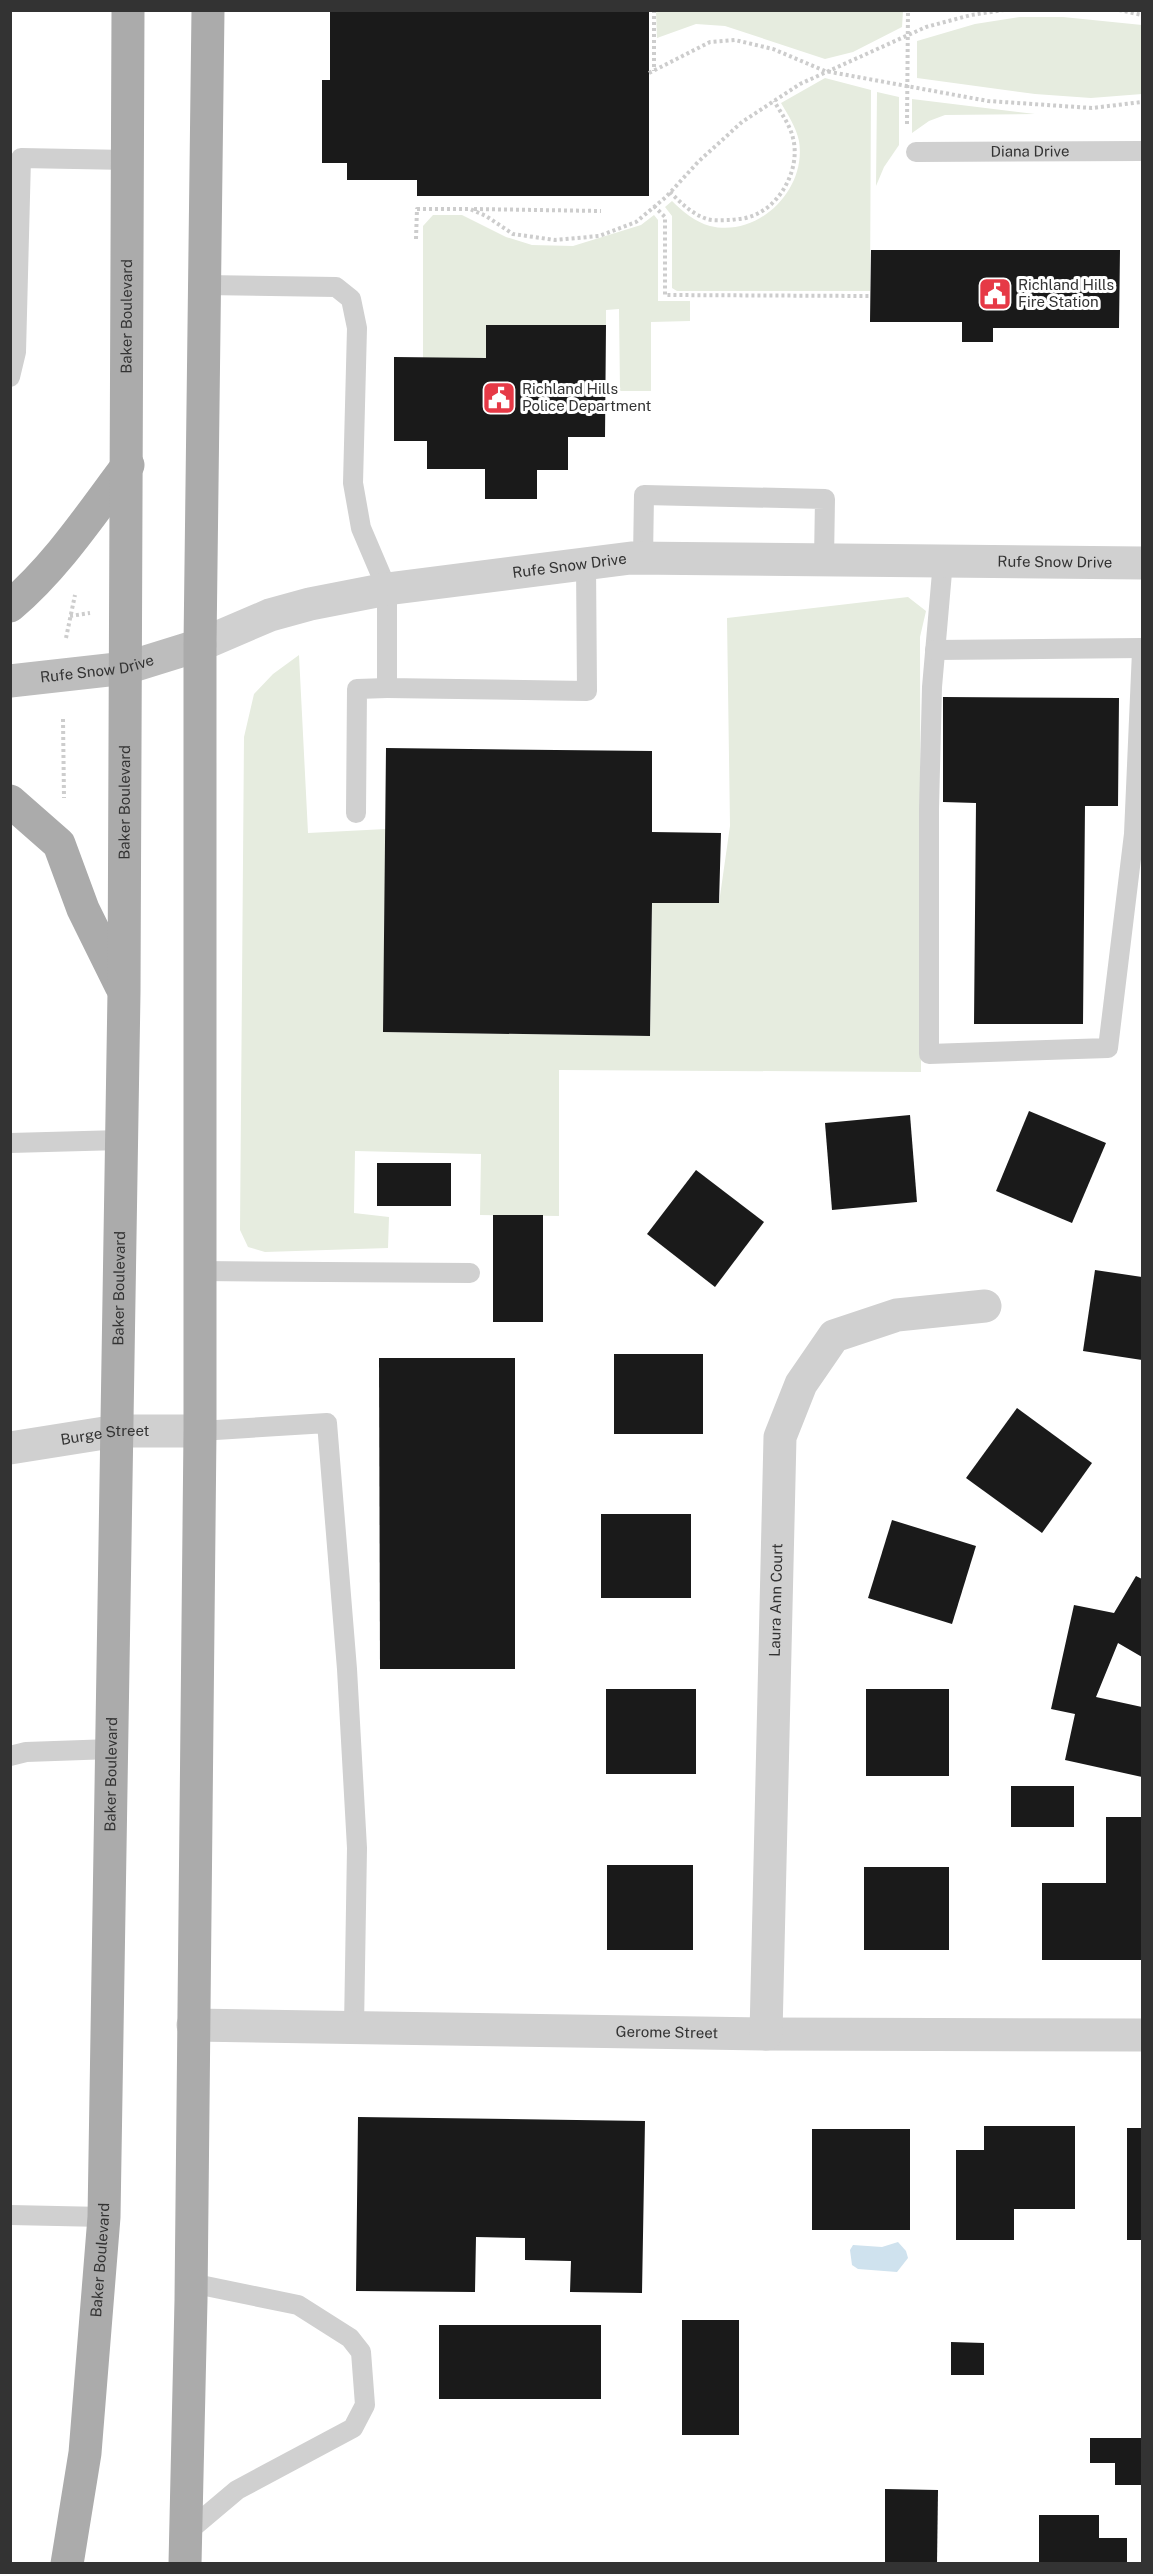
<svg xmlns="http://www.w3.org/2000/svg" width="1153" height="2574" font-family="'Public Sans',sans-serif">
	<style>
		.green { fill: #e6ecdf }
		.water { fill: #cfe2ee }
		.building { fill: #1a1a1a }
		.lines { fill: none; stroke-linecap: round; stroke-linejoin: round }
		.path { stroke: #cdcdcd; stroke-width: 4; stroke-dasharray: 3 3; stroke-linecap: butt }
		.service { stroke: #d0d0d0; stroke-width: 20 }
		.minor { stroke: #d0d0d0; stroke-width: 33 }
		.secondary { stroke: #bdbdbd; stroke-width: 33 }
		.primary { stroke: #ababab; stroke-width: 33 }
		.labels { text-anchor: middle; stroke-width: 6; stroke-linejoin: round; paint-order: stroke }
		.street-label { font-size: 15px; fill: #333; stroke: #fff }
		.poi-label { font-size: 15px; fill: #333; stroke: #fff; text-anchor: start }
	</style>
	<rect width="100%" height="100%" fill="#fff"/>
	<g class="green">
		<path d="M656 11H903L902 27 853 52 825 59 725 26 696 24 657 38Z"/>
		<path d="M1020 17H1063L1142 25V94L1091 98 1035 94 917 78V41L975 24Z"/>
		<path d="M825 78 871 90 870 291H677L672 288V216L665 207 672 201C682 211 695 222 710 226 758 238 807 190 799 141 796 127 788 115 781 103Z"/>
		<path d="M877 92 899 97V145L884 167 876 186Z"/>
		<path d="M912 99 1035 114 945 115 929 121 912 133Z"/>
		<path d="M433 215H462L506 237 532 245 573 246 641 225 654 215 658 220V301H690V321L651 322V391H620L619 309 606 310V325H486V358H423V226Z"/>
		<path d="M908 597 926 611 920 637 921 1072 559 1070V1216L480 1215 481 1154 355 1151 354 1213 389 1217 388 1248 265 1252 248 1247 240 1230 244 737 254 694 273 674 299 655 308 833 386 829 383 1032 650 1036 652 903H719L730 826 727 618Z"/>
	</g>
	<path class="water" d="M898 2242 906 2251 908 2258 897 2272 858 2269 852 2265 850 2250 853 2245 882 2247Z"/>
	<g class="building">
		<path d="M330 10H649V196H417V180H347V163H322V80H330Z"/>
		<path d="M871 250H1120L1119 328H993V342H962V322H870Z"/>
		<path d="M486 325H606L605 437H568V470H537V499H485V469H427V441H394V357L486 358Z"/>
		<path d="M943 697 1119 698 1118 806H1085L1083 1024H974L976 803 943 802Z"/>
		<path d="M386 748 652 751V832L721 833 719 903H652L650 1036 383 1032Z"/>
		<path d="M1029 1111 1106 1143 1072 1223 996 1191Z"/>
		<path d="M910 1115 917 1202 832 1210 825 1123Z"/>
		<rect x="377" y="1163" width="74" height="43"/>
		<path d="M696 1170 764 1222 715 1287 647 1234Z"/>
		<rect x="493" y="1215" width="50" height="107"/>
		<path d="M1095 1270 1142 1277V1360L1083 1351Z"/>
		<rect x="614" y="1354" width="89" height="80"/>
		<path d="M379 1358H515V1669H380Z"/>
		<path d="M1017 1408 1092 1463 1042 1533 966 1478Z"/>
		<rect x="601" y="1514" width="90" height="84"/>
		<path d="M892 1520 976 1546 952 1624 868 1598Z"/>
		<path d="M1136 1576 1142 1579V1657L1118 1643 1096 1697 1142 1707V1777L1065 1760 1075 1714 1051 1709 1074 1605 1114 1613Z"/>
		<rect x="606" y="1689" width="90" height="85"/>
		<rect x="866" y="1689" width="83" height="87"/>
		<rect x="1011" y="1786" width="63" height="41"/>
		<path d="M1106 1817H1142V1960H1042V1883H1106Z"/>
		<rect x="607" y="1865" width="86" height="85"/>
		<rect x="864" y="1867" width="85" height="83"/>
		<path d="M358 2117 645 2121 642 2293 570 2292 571 2261 525 2260V2238L476 2237 475 2292 356 2291Z"/>
		<path d="M984 2126H1075V2209H1014V2240H956V2150H984Z"/>
		<rect x="1127" y="2128" width="15" height="112"/>
		<rect x="812" y="2129" width="98" height="101"/>
		<rect x="682" y="2320" width="57" height="115"/>
		<rect x="439" y="2325" width="162" height="74"/>
		<path d="M951 2342 984 2343V2375H951Z"/>
		<path d="M1090 2438H1142V2485H1115V2463H1090Z"/>
		<path d="M885 2489 938 2490 937 2564H885Z"/>
		<path d="M1039 2515H1099V2538H1127V2564H1039Z"/>
	</g>
	<g class="lines">
		<g class="path">
			<path d="M654 10V71"/>
			<path d="M1119 10 1142 15"/>
			<path d="M649 73 710 42 735 40 773 49 825 71 988 101 1092 108 1142 102"/>
			<path d="M907 124 908 10"/>
			<path d="M670 192C681 203 692 214 707 219 714 221 723 220 731 220 737 219 743 219 749 217 780 208 801 169 793 138 790 125 781 113 774 101"/>
			<path d="M654 206 665 217V295L870 296"/>
			<path d="M474 209 601 211"/>
			<path d="M416 239 417 209H470L486 216 513 234 555 240 599 236 636 222 666 197 698 162 742 122 800 84 926 27 971 15 1004 10"/>
			<path d="M70 616 90 613"/>
			<path d="M66 638 75 595"/>
			<path d="M63 719 64 798"/>
		</g>
		<g class="service">
			<path id="s1" d="M916 152 1142 151"/>
			<path d="M204 285 336 287 351 299 357 328 353 483 361 528 387 589V688L587 691 586 564"/>
			<path d="M10 377 16 352 21 158 128 160"/>
			<path d="M643 558 644 495 825 499 824 560"/>
			<path d="M943 561 932 687 929 809V1054L1108 1048 1134 834 1142 651"/>
			<path d="M935 650 1142 648"/>
			<path d="M356 813 357 689 387 688"/>
			<path d="M10 1143 121 1140"/>
			<path d="M199 1271 470 1273"/>
			<path d="M200 1431 327 1423 347 1669 357 1848 354 2027"/>
			<path d="M10 1756 26 1752 112 1749"/>
			<path d="M10 2215 104 2217"/>
			<path d="M186 2533 237 2490 353 2428 365 2405 361 2352 350 2338 298 2305 191 2283"/>
		</g>
		<g class="minor">
			<path id="s2" d="M200 645 270 615 310 604 387 589 631 558 1142 563"/>
			<path id="s3" d="M10 1448 117 1431H200"/>
			<path id="s4" d="M193 2025 766 2034 1142 2035"/>
			<path id="s5" d="M766 2034 780 1437 801 1384 834 1336 897 1315 985 1306"/>
		</g>
		<path class="secondary" id="s6" d="M10 681 126 668 200 645"/>
		<g class="primary">
			<path d="M10 606C57 566 91 514 128 465"/>
			<path d="M10 801 59 844 83 909 121 986"/>
			<path id="s7" d="M67 2564 85 2453 104 2217 124 992 128 10"/>
			<path d="M185 2564 191 2300 200 1431V645L208 10"/>
		</g>
	</g>
	<defs>
		<symbol id="civic-square" viewBox="-11 -11 22 22"><rect x="-9" y="-9" width="18" height="18" rx="4" fill="#e63946" stroke="#fff"/><path d="M-.6-6.5H3V-4.5H.6V-3L4-1V1h2V6H-6V1h2V-1L-.6-3ZM-1.2 2.5V6h2.4V2.5Z" fill="#fff"/></symbol>
	</defs>
	<g fill-rule="evenodd">
		<use href="#civic-square" x="976" y="275" width="38" height="38"/>
		<use href="#civic-square" x="480" y="379" width="38" height="38"/>
	</g>
	<g class="labels">
		<g class="street-label">
			<text dy="5" stroke="none"><textPath href="#s1" startOffset="114">Diana Drive</textPath></text>
			<text dy="5" stroke="none"><textPath href="#s7" startOffset="2250">Baker Boulevard</textPath></text>
			<text dy="5" stroke="none"><textPath href="#s2" startOffset="866">Rufe Snow Drive</textPath></text>
			<text dy="5" stroke="none"><textPath href="#s2" startOffset="380">Rufe Snow Drive</textPath></text>
			<text dy="5" stroke="none"><textPath href="#s6" startOffset="88">Rufe Snow Drive</textPath></text>
			<text dy="5" stroke="none"><textPath href="#s7" startOffset="1764">Baker Boulevard</textPath></text>
			<text dy="5" stroke="none"><textPath href="#s7" startOffset="1278">Baker Boulevard</textPath></text>
			<text dy="5" stroke="none"><textPath href="#s3" startOffset="96">Burge Street</textPath></text>
			<text dy="5" stroke="none"><textPath href="#s5" startOffset="434">Laura Ann Court</textPath></text>
			<text dy="5" stroke="none"><textPath href="#s7" startOffset="792">Baker Boulevard</textPath></text>
			<text dy="5" stroke="none"><textPath href="#s4" startOffset="474">Gerome Street</textPath></text>
			<text dy="5" stroke="none"><textPath href="#s7" startOffset="306">Baker Boulevard</textPath></text>
		</g>
		<g class="poi-label">
			<text x="1018" y="290">Richland Hills<tspan x="1018" dy="17">Fire Station</tspan></text>
			<text x="522" y="394">Richland Hills<tspan x="522" dy="17">Police Department</tspan></text>
		</g>
	</g>
	<rect width="1153" height="2574" fill="none" stroke="#333333" stroke-width="24"/>
</svg>
